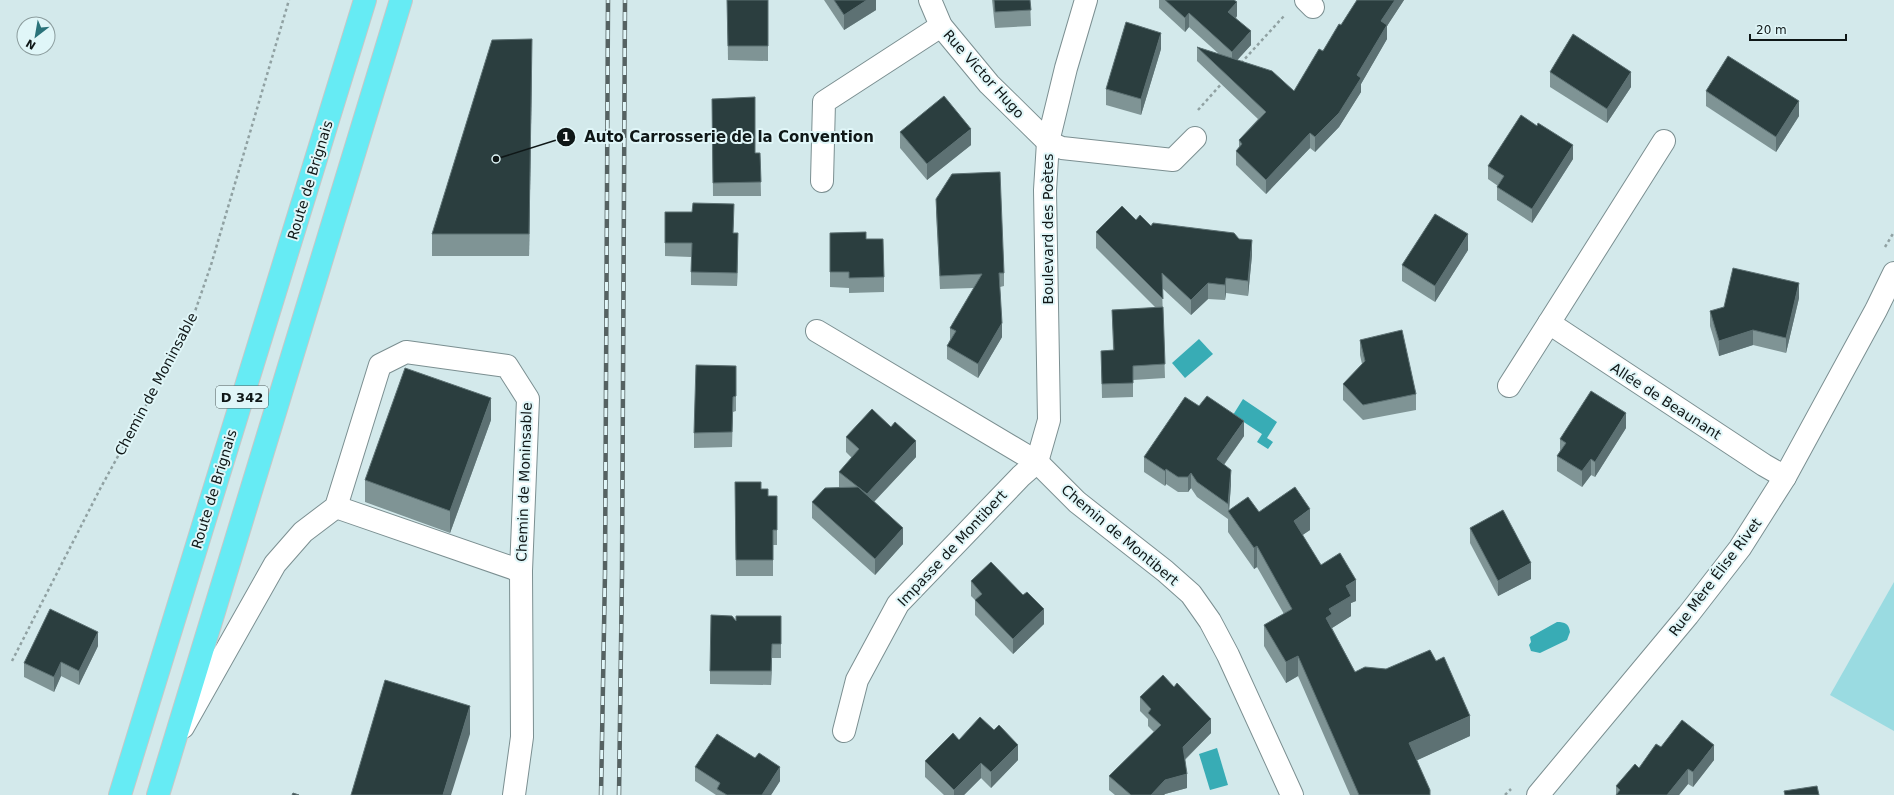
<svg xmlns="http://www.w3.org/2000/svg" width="1894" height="795" font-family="'DejaVu Sans',sans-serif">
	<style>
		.green { fill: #9adbe1 }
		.water { fill: #38acb5 }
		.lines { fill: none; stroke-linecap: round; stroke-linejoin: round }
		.minor-casing { stroke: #7b8f91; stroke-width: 24 }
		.major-casing { stroke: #c5c7c7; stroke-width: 24 }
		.path { stroke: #90a1a2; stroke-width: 2.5; stroke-dasharray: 3 3; stroke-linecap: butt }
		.minor { stroke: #fff; stroke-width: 22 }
		.major { stroke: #66ebf4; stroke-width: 22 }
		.rail-casing { stroke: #556262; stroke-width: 4.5 }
		.rail { stroke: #e0f6f8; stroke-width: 3; stroke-dasharray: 9; stroke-linecap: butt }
		.wall { fill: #7f9495 }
		.shaded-wall { fill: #5d7173 }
		.building { fill: #2b3e3f; stroke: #5d7173 }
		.labels { text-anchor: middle; stroke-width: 4; stroke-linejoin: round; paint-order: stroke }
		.shield { fill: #e0f6f8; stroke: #4e5a5a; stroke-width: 1 }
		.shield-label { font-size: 13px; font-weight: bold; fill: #0f1717 }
		.street-label { font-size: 14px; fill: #0f1717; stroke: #e0f6f8 }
		.leader { fill: none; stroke: #0f1717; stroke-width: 1.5 }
		.callout-dot { fill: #0f1717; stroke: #e0f6f8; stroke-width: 1.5 }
		.mark-label { font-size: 12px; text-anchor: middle; font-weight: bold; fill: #fff }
		.callout-label { font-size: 15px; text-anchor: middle; font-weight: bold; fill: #0f1717; stroke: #e0f6f8; stroke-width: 4; stroke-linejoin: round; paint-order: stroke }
	</style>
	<rect width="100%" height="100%" fill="#d3e9eb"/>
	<path class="green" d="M1894 582V731L1830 695Z"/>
	<g class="water">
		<path d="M1199 339 1213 354 1185 378 1172 363Z"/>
		<path d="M1243 399 1277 422 1267 438 1273 442 1268 449 1257 442 1262 434 1233 415Z"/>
		<path d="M1557 622C1565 622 1569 624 1570 632L1567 640 1540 653 1531 651 1529 645 1531 642 1530 637Z"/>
		<path d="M1217 748 1228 785 1210 790 1199 754Z"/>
	</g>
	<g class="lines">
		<defs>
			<g id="minor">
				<path d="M930 0 941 26 989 84 1048 142 1062 148 1173 160 1195 138"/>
				<path d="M1306 0 1313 7"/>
				<path d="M1664 141 1549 323 1764 465 1785 477"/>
				<path d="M822 181 824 102 941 26"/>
				<path d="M817 331 1037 462 1077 502 1165 571 1191 594 1210 621 1228 655 1292 795"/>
				<path d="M1509 386 1549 323"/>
				<path d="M336 507 521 571"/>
				<path d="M183 727 275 564 303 532 336 507 380 365 406 352 507 366 528 399 521 571 522 737 514 795"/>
				<path d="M844 731 857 680 898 604 1021 476 1037 462 1049 420 1045 190 1048 142 1066 68 1086 0"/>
				<path d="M1538 795 1688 615 1740 548 1785 477 1876 310 1894 273"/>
			</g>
			<g id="major">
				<path d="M120 795 365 0"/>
				<path d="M158 795 401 0"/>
			</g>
		</defs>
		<use href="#minor" class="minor-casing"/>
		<use href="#major" class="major-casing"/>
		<g class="path">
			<path d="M1241 63 1284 16"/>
			<path d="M1198 110 1223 82"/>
			<path d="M1885 247 1894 232"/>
			<path d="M12 661 100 489 191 323 211 265 289 0"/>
			<path d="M1505 795 1511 789"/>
		</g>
		<use href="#minor" class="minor"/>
		<use href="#major" class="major"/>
		<defs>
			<g id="rail">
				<path d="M601 795 605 573 608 0"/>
				<path d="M619 795 622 573 625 0"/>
			</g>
		</defs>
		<use href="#rail" class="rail-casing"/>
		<use href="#rail" class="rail"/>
	</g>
	<g class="wall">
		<path d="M727 0H768V61L728 60Z"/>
		<path d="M824 0H876V10L844 30Z"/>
		<path d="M992 0H1030L1031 26 995 28Z"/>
		<path d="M1159 0H1234L1237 16 1236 18 1251 45 1237 60 1294 91 1341 25 1357 0H1404L1387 26V39L1361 84V92L1339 127 1315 152 1310 148 1266 194 1236 165V151L1239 147V140L1258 119 1197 61V47L1219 54 1189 27 1185 32 1159 8Z"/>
		<path d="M1161 49 1141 115 1106 105V89Z"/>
		<path d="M532 61 529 256H432V234Z"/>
		<path d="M1550 72 1631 87 1607 123 1550 87Z"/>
		<path d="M1706 91 1799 116 1776 152 1706 106Z"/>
		<path d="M712 99 755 153H760L761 196H713Z"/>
		<path d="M900 132 971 145 927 180 900 148Z"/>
		<path d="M1573 159 1532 223 1497 200V187L1498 186 1488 179V166Z"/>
		<path d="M936 199 1004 273V286L1000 287 1002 337 978 378 947 359V346L950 340V328L974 288 940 289 936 212Z"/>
		<path d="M665 212 734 217 733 233 738 246 737 286 691 285V257L665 256Z"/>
		<path d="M1136 220 1151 226 1252 255 1248 296 1226 293 1225 300 1208 299 1191 315 1162 288 1165 378 1133 380V397L1102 398 1101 351 1113 350 1112 310 1156 308 1096 248V232Z"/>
		<path d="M830 233 866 239 884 277V292L849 293V288L830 287Z"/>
		<path d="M1468 250 1435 302 1402 281V265Z"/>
		<path d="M1799 298 1786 353 1753 345 1719 356 1710 326V311Z"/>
		<path d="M1360 340 1416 394V410L1363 420 1343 400V384L1362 364 1360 355Z"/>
		<path d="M736 366V411L733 412 732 447 694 448V433Z"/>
		<path d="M491 420 450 533 365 502V480Z"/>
		<path d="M891 427 916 457 874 502 903 544 875 575 812 518V502L839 487V472L852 458 846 452V437Z"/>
		<path d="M1626 428 1595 477 1591 475 1582 487 1557 471V456L1560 451V439Z"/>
		<path d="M1244 436 1224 465 1231 484 1229 510 1259 512 1310 530 1302 535 1321 565 1356 601 1351 603V616L1332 628 1355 672 1470 736 1417 760 1430 795H1350L1298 676 1286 683 1264 646V625L1284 614 1257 567 1254 569 1228 532V519L1197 497 1191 488 1188 492H1178L1166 484 1165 486 1144 472V457Z"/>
		<path d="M735 482 761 489 768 496H777V545H773V576H736Z"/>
		<path d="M1470 528 1531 579 1498 596 1470 543Z"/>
		<path d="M971 581 1044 624 1013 654 975 615V600L971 596Z"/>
		<path d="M781 616V658H772L771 685 710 684V671L736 621Z"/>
		<path d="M98 646 79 685 61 676 54 692 24 677V663Z"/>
		<path d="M1140 697 1211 733 1185 760 1187 788 1165 794 1164 795H1115L1109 790V776L1154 732 1148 726V719L1140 711Z"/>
		<path d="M959 740 1018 760 991 788 981 778 964 795H944L925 777V761Z"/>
		<path d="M1661 747 1714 760 1693 787 1688 784 1679 795H1616V786L1639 768Z"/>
		<path d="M695 767 780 781 771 795H716L695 781Z"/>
	</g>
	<g class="shaded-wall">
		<path d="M867 0H876V10L844 30V15Z"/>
		<path d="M1395 0H1404L1387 26V39L1361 84V92L1339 127 1315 152V137L1357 75 1381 21Z"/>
		<path d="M1237 2V16L1228 26V12Z"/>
		<path d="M1189 13V27L1185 32V18Z"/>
		<path d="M1251 31V45L1232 66V52Z"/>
		<path d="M1161 33V49L1141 115V99Z"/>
		<path d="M532 39V61L529 256V234Z"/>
		<path d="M1631 72V87L1607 123V109Z"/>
		<path d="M1799 101V116L1776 152V137Z"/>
		<path d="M971 129V145L927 180V164Z"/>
		<path d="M1310 133V148L1266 194V180Z"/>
		<path d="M1573 145V159L1532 223V209Z"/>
		<path d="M738 233V246L737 286V273Z"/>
		<path d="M1468 234V250L1435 302V286Z"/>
		<path d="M1252 240V255L1248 296V281Z"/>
		<path d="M1226 278V293L1225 300V285Z"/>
		<path d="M1208 283V299L1191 315V300Z"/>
		<path d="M1799 283V298L1786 353V338Z"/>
		<path d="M1002 323V337L978 378V364Z"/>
		<path d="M1753 330V345L1719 356V341Z"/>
		<path d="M491 398V420L450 533V511Z"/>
		<path d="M1626 413V428L1595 477V462Z"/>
		<path d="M1244 421V436L1217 474V459Z"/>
		<path d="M916 441V457L867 509V494Z"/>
		<path d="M1591 459V475L1582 487V471Z"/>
		<path d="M1166 469V484L1165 486V471Z"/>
		<path d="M1231 470V484L1229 512 1228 504Z"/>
		<path d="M1191 473V488L1188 492V477Z"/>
		<path d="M1310 509V530L1294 541V521Z"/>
		<path d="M903 528V544L875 575V559Z"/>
		<path d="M1257 546V567L1254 569V548Z"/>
		<path d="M1531 563V579L1498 596V581Z"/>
		<path d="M1356 580V601L1351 603V616L1332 628 1326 618 1329 609 1346 586Z"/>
		<path d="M1044 609V624L1013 654V639Z"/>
		<path d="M98 632V646L79 685V671Z"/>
		<path d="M772 644V658L771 685V671Z"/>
		<path d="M1298 656V676L1286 683V662Z"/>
		<path d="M61 662V676L54 692V677Z"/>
		<path d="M470 706V734L451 795H443Z"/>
		<path d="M1470 716V736L1409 764V743Z"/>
		<path d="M1211 719V733L1183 761V747Z"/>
		<path d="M1018 745V760L991 788V772Z"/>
		<path d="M1714 745V760L1693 787V772Z"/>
		<path d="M981 763V778L964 795H954V790Z"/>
		<path d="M780 767V781L771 795H762Z"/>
		<path d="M1688 769V784L1679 795H1667Z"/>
		<path d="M1187 774V788L1165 794 1164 795H1151L1165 780Z"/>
	</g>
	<g class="building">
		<path d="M727 0H768V46H728Z"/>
		<path d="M834 0H867L844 15Z"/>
		<path d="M994 0H1030L1031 10 995 12Z"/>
		<path d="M1165 0H1234L1237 2 1228 12 1251 31 1232 52 1189 13 1185 18Z"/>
		<path d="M1357 0H1395L1381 21 1387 25 1357 75 1361 78 1339 113 1315 137 1310 133 1266 180 1236 151 1242 144 1239 140 1266 112 1197 47 1272 71 1294 91 1319 49 1323 51 1339 24 1341 25Z"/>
		<path d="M1126 22 1161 33 1141 99 1106 89Z"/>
		<path d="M1573 34 1631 72 1607 109 1550 72Z"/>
		<path d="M532 39 529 234H432L492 40Z"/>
		<path d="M1728 56 1799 101 1776 137 1706 91Z"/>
		<path d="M944 96 971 129 927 164 900 132Z"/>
		<path d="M755 97V153H760L761 182 713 183 712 99Z"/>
		<path d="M1521 115 1537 126 1538 123 1573 145 1532 209 1497 187 1504 176 1488 166Z"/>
		<path d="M1000 172 1004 273H999L1002 323 978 364 947 346 956 331 950 328 982 274 940 276 936 199 952 174Z"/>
		<path d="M693 203 734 204 733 233H738L737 273 691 272 692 243H665V212H692Z"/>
		<path d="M1122 206 1136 220 1140 215 1151 226 1153 223 1234 233 1239 239 1252 240 1248 281 1226 278 1225 285 1208 283 1191 300 1162 273 1163 299 1096 232Z"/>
		<path d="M1435 214 1468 234 1435 286 1402 265Z"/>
		<path d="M866 232V239H883L884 277 849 278V272H830V233Z"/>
		<path d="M1733 268 1799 283 1786 338 1753 330 1719 341 1710 311 1724 307Z"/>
		<path d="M1163 307 1165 364 1133 366V383L1102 384 1101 351 1114 350 1112 310Z"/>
		<path d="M1402 330 1416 394 1363 405 1343 384 1365 361 1360 340Z"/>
		<path d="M696 365 736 366V396L733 397 732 432 694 433Z"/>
		<path d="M405 368 491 398 450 511 365 480Z"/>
		<path d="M1591 391 1626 413 1595 462 1591 459 1582 471 1557 456 1566 443 1560 439Z"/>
		<path d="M1207 396 1244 421 1217 459 1231 470 1228 504 1197 482 1191 473 1188 477H1178L1166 469 1165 471 1144 457 1185 397 1199 406Z"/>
		<path d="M872 409 891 427 895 422 916 441 867 494 839 472 859 449 846 437Z"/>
		<path d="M735 482H761V489H768V496H777V530H773V560H736Z"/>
		<path d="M858 487 903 528 875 559 812 502 825 488Z"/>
		<path d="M1295 487 1310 509 1294 521 1321 565 1340 553 1356 580 1346 586 1351 596 1329 609 1332 614 1326 618 1355 672 1365 667 1386 669 1430 650 1436 661 1444 657 1470 716 1409 743 1430 790V795H1359L1298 656 1286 662 1264 625 1292 609 1257 546 1254 548 1228 511 1248 497 1259 512Z"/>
		<path d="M1503 510 1531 563 1498 581 1470 528Z"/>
		<path d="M991 562 1023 595 1027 592 1044 609 1013 639 975 600 982 594 971 581Z"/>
		<path d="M50 609 98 632 79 671 61 662 54 677 24 663Z"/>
		<path d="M711 615 732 616 736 621V616H781V644H772L771 671H710Z"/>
		<path d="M1163 675 1174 687 1177 683 1211 719 1183 747 1187 774 1165 780 1151 795H1131L1109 776 1161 725 1148 713 1151 709 1140 697Z"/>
		<path d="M385 680 470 706 443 795H351Z"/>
		<path d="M980 717 994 730 999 725 1018 745 991 772 981 763 954 790 925 761 953 733 959 740Z"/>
		<path d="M1682 720 1714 745 1693 772 1688 769 1667 795H1616L1620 790 1616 786 1635 764 1639 768 1656 744 1661 747Z"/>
		<path d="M717 734 755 758 759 753 780 767 762 795H727L717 789 720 783 695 767Z"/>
		<path d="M1817 786 1819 795H1785L1784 791Z"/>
		<path d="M293 793 299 795H292Z"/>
	</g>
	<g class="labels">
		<rect class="shield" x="216" y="386" width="52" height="22" rx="3"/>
		<g class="shield-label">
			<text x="242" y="402">D 342</text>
		</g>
		<g class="street-label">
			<text transform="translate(984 74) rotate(48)" y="5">Rue Victor Hugo</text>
			<text transform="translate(310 180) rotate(-73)" y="5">Route de Brignais</text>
			<text transform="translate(1048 229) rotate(-90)" y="5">Boulevard des Poètes</text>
			<text transform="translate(156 384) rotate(-62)" y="5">Chemin de Moninsable</text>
			<text transform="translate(1666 401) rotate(33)" y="5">Allée de Beaunant</text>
			<text transform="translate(524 482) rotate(-88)" y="5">Chemin de Moninsable</text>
			<text transform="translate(214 489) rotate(-73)" y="5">Route de Brignais</text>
			<text transform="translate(1120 535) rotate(40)" y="5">Chemin de Montibert</text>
			<text transform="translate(952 548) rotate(-47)" y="5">Impasse de Montibert</text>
			<text transform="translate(1715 577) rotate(-53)" y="5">Rue Mère Élise Rivet</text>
		</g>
	</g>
	<path class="leader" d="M496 159L566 137"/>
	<g class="callout-dot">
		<circle cx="496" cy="159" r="4"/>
		<circle cx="566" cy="137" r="10"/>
	</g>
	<g class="mark-label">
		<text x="566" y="141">1</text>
	</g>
	<g class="callout-label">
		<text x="729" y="142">Auto Carrosserie de la Convention</text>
	</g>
	<g transform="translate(36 36) rotate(211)"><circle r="19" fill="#e0f6f8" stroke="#8c9d9e"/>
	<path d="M0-3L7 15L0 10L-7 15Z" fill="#2a737a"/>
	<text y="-6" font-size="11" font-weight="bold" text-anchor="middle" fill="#0f1717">N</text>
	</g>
	<path d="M1750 34v6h96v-6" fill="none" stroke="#0f1717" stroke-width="2"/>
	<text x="1756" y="34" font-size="12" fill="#0f1717" stroke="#e0f6f8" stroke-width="3" paint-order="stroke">20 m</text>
</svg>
